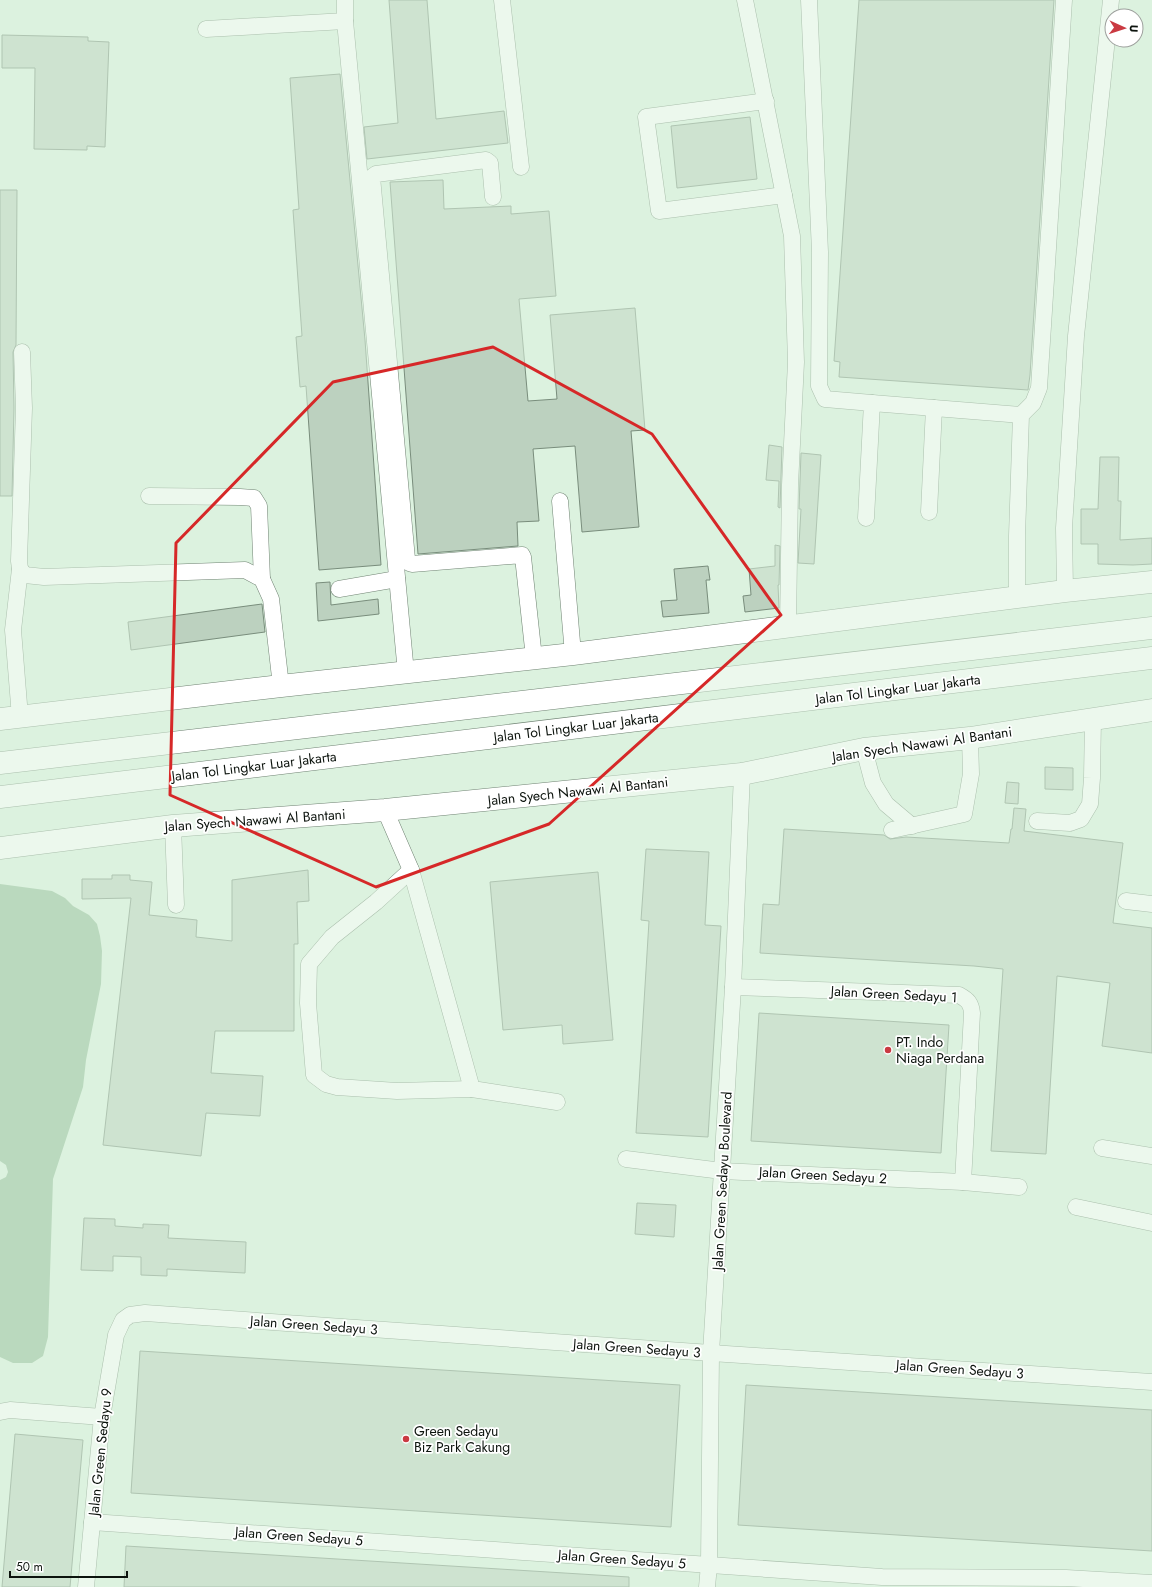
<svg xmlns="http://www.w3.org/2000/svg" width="1152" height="1587" font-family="Jost,sans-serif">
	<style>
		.water { fill: #91ba98 }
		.building { fill: #bcd1bf; stroke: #798d7c }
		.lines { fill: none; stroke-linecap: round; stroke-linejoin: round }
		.minor-casing { stroke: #708373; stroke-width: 17 }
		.highway-casing { stroke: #708373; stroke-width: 23 }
		.minor { stroke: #fff; stroke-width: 16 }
		.highway { stroke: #fff; stroke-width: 22 }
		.marked { fill: none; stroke: #d62828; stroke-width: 3; stroke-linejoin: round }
		.poi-dot { fill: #ca3a42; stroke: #fff; stroke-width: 1.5 }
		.labels { text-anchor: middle; stroke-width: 3.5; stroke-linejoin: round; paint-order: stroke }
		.street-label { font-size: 14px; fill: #0c130d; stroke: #fff }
		.poi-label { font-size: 14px; fill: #0c130d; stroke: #fff; text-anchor: start }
	</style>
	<rect width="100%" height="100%" fill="#dcf2df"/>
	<path class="water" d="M0 884 52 891 65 898 73 906 89 915 97 924 100 936 102 951 101 984 86 1060 83 1087 53 1179 48 1337 43 1356 32 1363H13L0 1357V1180L6 1177 8 1172 6 1165 0 1161Z"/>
	<g class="building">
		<path d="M389 0H427L436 119 504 111 508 143 367 159 364 127 398 123Z"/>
		<path d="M859 0H1054L1030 375 1028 390 839 377 840 362 834 361Z"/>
		<path d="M2 35 88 37V41L109 42 105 147 87 146V150L34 149 35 68H2Z"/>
		<path d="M340 74 365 340 381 565 319 570 306 386 300 387 296 337 302 336 293 210 299 209 290 78Z"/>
		<path d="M750 117 757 179 677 188 671 126Z"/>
		<path d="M443 180 444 209 511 206V214L549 211 556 296 519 299 528 401 557 399 550 315 635 308 645 430 631 431 639 527 582 532 575 446 533 449 539 521 517 522 518 546 418 554 390 182Z"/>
		<path d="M0 190H17L16 345 13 352 14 408 12 496H0Z"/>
		<path d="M769 445 782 447 780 508 778 507 779 481 766 480Z"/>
		<path d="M801 453 821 455 814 564 798 563 801 509H799Z"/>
		<path d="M1100 457H1119L1118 501H1121L1120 540 1152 538V564L1133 565 1098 564V544H1081V509H1098Z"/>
		<path d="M775 545 780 546 779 585H778L779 608 745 612 743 596 751 595 749 569 775 566Z"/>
		<path d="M708 566 710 580H706L709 613 663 617 661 601 677 600 674 569Z"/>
		<path d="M330 582 331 605 378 599 379 614 318 621 316 583Z"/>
		<path d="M262 604 265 632 131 650 128 622Z"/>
		<path d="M1045 767 1073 768V790L1045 789Z"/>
		<path d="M1007 782 1019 783 1018 804 1005 803Z"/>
		<path d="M1014 808 1026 809 1024 831 1123 843 1113 923 1152 928V1053L1102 1046 1110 983 1057 976 1046 1154 991 1151 1003 969 974 966 760 953 763 904 779 905 784 829 884 835 890 839 906 837 1009 843 1011 829H1012Z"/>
		<path d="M646 849 709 852 705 925 721 926 708 1137 636 1133 649 921 641 920Z"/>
		<path d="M308 870 309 901 297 902 298 944H294V1031H215L211 1073 263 1076 260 1116 206 1113 201 1156 103 1145 131 898 82 899V879H112V875H130V880L152 882 149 915 197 920 196 937 232 941V880Z"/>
		<path d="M598 872 613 1040 563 1044 562 1025 503 1030 490 882Z"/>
		<path d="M759 1013 949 1025 941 1153 751 1141Z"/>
		<path d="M637 1203 676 1205 674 1237 635 1234Z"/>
		<path d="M84 1218 115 1219V1226L143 1228V1224L169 1225 168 1238 246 1242 245 1273 167 1269V1276L141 1275V1257L113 1256V1271L81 1270Z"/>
		<path d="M140 1351 680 1385 671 1527 131 1493Z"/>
		<path d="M746 1385 1152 1410V1551L738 1525Z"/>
		<path d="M15 1434 83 1440 70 1587H2Z"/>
		<path d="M126 1546 629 1577V1587H124Z"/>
	</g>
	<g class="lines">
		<defs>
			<g id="minor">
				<path d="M502 0 521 167"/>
				<path d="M745 0 792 236 796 362 790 485 788 627"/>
				<path d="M809 0 820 252 819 386 825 399 872 403 866 518"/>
				<path d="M345 21 406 673"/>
				<path d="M206 29 345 21V0"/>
				<path d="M766 101 646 117 659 211 784 195"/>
				<path d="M493 197 490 163 486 160 376 174 372 177 407 559 409 563 412 564 522 555 523 557 534 658"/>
				<path d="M22 352 24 408 19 561 20 569 25 575 44 577 245 570 262 579 271 599 281 686"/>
				<path d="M872 403 1021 415"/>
				<path d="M149 496 240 497 254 498 259 506 262 579"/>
				<path d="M560 501 573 654"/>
				<path d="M929 512 934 408"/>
				<path d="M20 569 13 630 20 717"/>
				<path d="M339 589 397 579"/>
				<path d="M1065 591 1064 528 1076 336 1111 0"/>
				<path d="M1017 598V536L1021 415 1033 403 1039 388 1064 0"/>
				<path d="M864 749 873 783 886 804 912 826"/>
				<path d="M385 810 411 870 472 1089 557 1102"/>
				<path d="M1037 821 1070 823 1081 819 1090 804 1092 778 1093 719"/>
				<path d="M173 826 176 905"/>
				<path d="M892 830 964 814 971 774 970 738"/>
				<path d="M411 870 376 902 332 937 309 964 308 1003 314 1075 326 1084 337 1087 397 1091 472 1089"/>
				<path d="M1126 901 1152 904"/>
				<path d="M733 987 959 995C968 1000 971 1003 972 1013L963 1182"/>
				<path d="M1102 1148 1152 1156"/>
				<path d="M626 1159 722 1171 963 1182 1019 1187"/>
				<path d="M1076 1207 1152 1223"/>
				<path d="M0 1412 10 1410 102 1417"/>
				<path d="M92 1522 882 1577 1066 1578 1152 1583"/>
				<path d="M86 1587 102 1417 116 1335 123 1320 130 1315 145 1313 711 1353 1152 1382"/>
				<path d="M707 1587 709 1565 711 1353 733 987 742 774"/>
			</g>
			<g id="highway">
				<path d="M0 719 281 686 573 654 1065 591 1152 582"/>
				<path d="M0 763 1152 628"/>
				<path d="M0 797 1152 658"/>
				<path d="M0 848 173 826 385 810 742 774 864 749 970 738 1152 710"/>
			</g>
		</defs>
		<use href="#minor" class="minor-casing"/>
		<use href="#highway" class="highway-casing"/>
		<use href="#minor" class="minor"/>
		<use href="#highway" class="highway"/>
	</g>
	<path d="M0 0H1152V1587H0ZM493 347 652 434 781 615 549 824 376 887 170 795 176 543 333 382Z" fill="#dcf2df" fill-opacity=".55" fill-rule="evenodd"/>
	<path class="marked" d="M493 347 652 434 781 615 549 824 376 887 170 795 176 543 333 382Z"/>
	<g class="poi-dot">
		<circle cx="888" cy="1050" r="4"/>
		<circle cx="406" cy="1439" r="4"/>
	</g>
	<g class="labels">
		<g class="street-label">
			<text transform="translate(898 689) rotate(-7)" y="5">Jalan Tol Lingkar Luar Jakarta</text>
			<text transform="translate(576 727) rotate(-7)" y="5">Jalan Tol Lingkar Luar Jakarta</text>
			<text transform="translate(922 744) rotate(-8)" y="5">Jalan Syech Nawawi Al Bantani</text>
			<text transform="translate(254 766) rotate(-7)" y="5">Jalan Tol Lingkar Luar Jakarta</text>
			<text transform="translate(578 791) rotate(-6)" y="5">Jalan Syech Nawawi Al Bantani</text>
			<text transform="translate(255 820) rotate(-4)" y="5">Jalan Syech Nawawi Al Bantani</text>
			<text transform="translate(894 994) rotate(3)" y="5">Jalan Green Sedayu 1</text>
			<text transform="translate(823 1175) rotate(3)" y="5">Jalan Green Sedayu 2</text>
			<text transform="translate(722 1181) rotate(-87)" y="5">Jalan Green Sedayu Boulevard</text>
			<text transform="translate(314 1325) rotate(4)" y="5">Jalan Green Sedayu 3</text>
			<text transform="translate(637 1348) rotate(4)" y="5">Jalan Green Sedayu 3</text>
			<text transform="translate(960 1369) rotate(4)" y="5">Jalan Green Sedayu 3</text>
			<text transform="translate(100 1452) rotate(-84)" y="5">Jalan Green Sedayu 9</text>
			<text transform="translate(299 1536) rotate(4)" y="5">Jalan Green Sedayu 5</text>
			<text transform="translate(622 1559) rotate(4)" y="5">Jalan Green Sedayu 5</text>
		</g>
		<g class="poi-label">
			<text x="896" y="1047">PT. Indo<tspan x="896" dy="16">Niaga Perdana</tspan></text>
			<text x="414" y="1436">Green Sedayu<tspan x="414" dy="16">Biz Park Cakung</tspan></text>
		</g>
	</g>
	<g transform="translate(1124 28) rotate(93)"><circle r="19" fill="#ffffff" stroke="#9ea19e"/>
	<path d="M0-3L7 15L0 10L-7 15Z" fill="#ca3a42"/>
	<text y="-6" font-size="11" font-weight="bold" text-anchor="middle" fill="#0c130d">U</text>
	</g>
	<path d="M10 1571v6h117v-6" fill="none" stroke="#0c130d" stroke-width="2"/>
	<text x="16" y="1571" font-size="12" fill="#0c130d" stroke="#ffffff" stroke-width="3" paint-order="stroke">50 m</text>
</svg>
